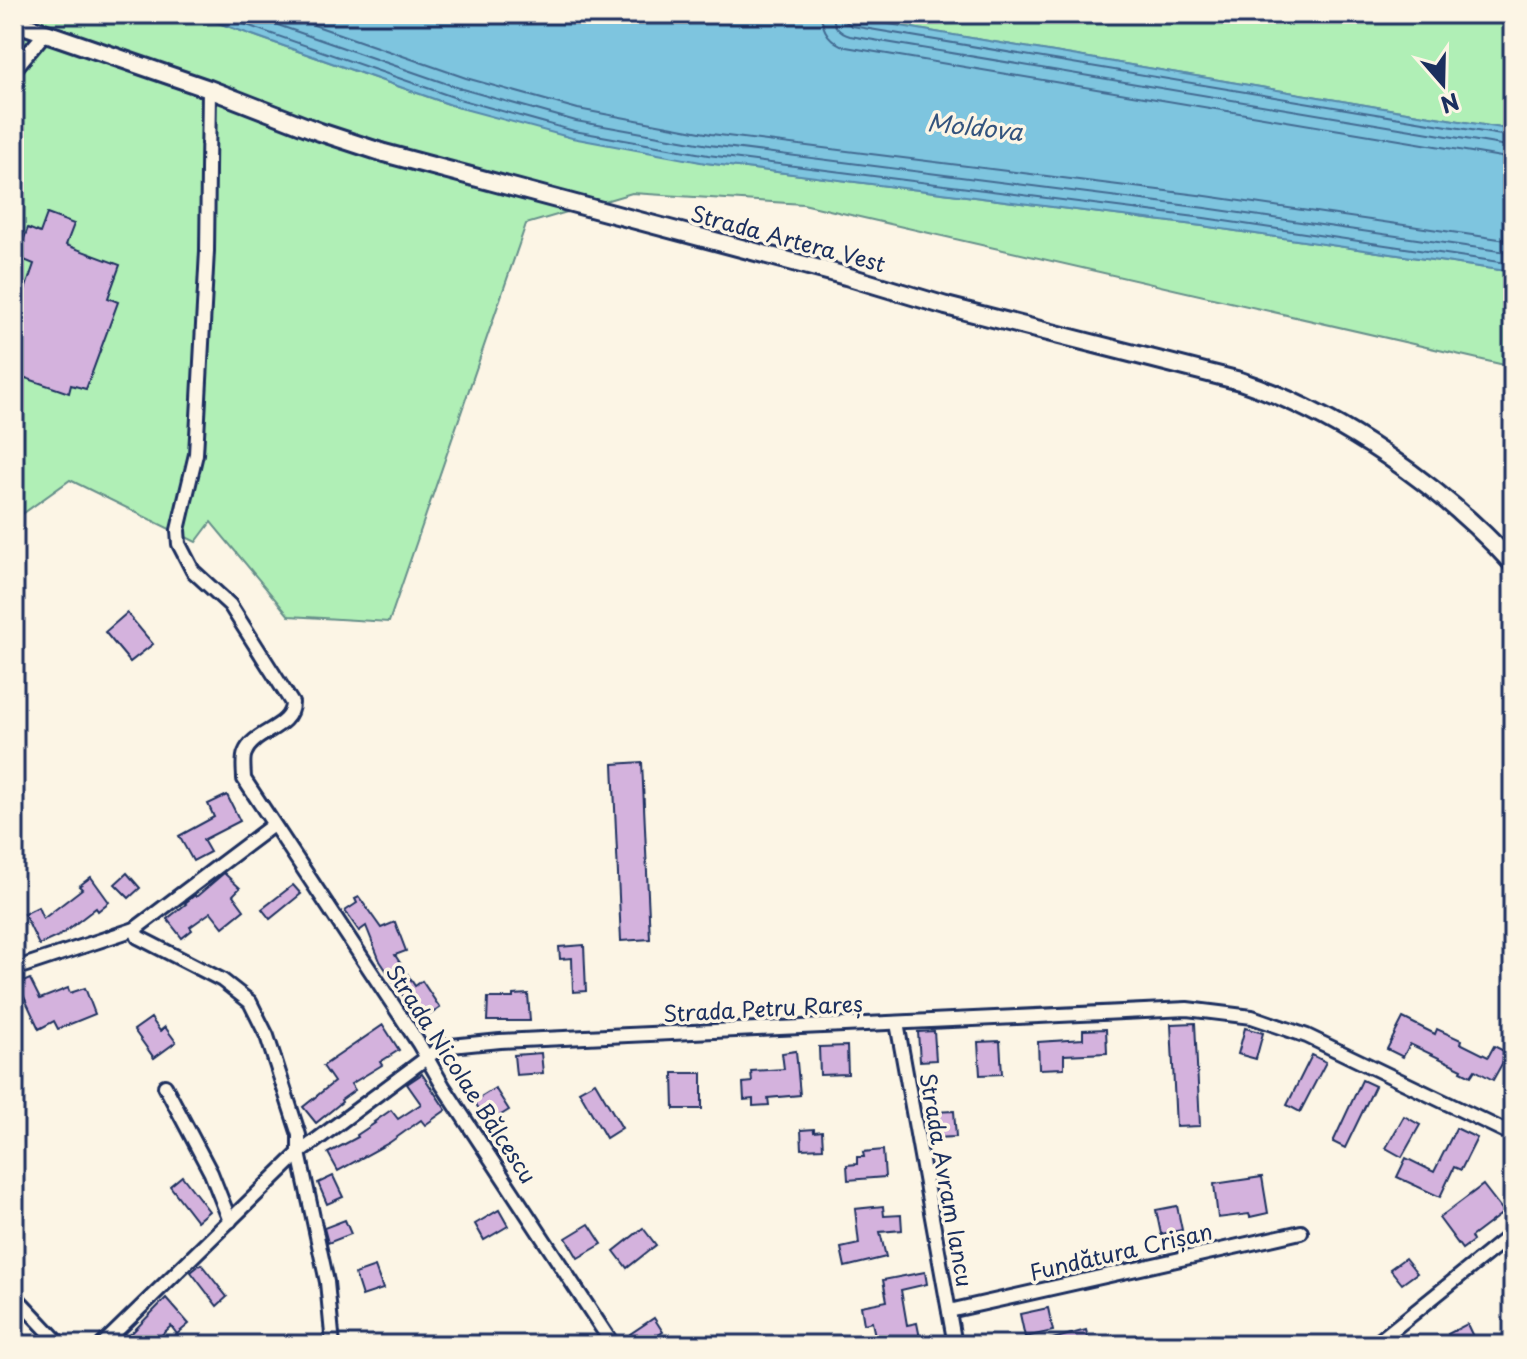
<svg xmlns="http://www.w3.org/2000/svg" width="1527" height="1359" font-family="'Playpen Sans',sans-serif">
	<style>
		.green { fill: #b0efb6; stroke: #668f8a; stroke-width: 2 }
		.water { fill: #7ec5df; stroke: #5689ab; stroke-width: 2 }
		.lines { fill: none; stroke-linecap: round; stroke-linejoin: round }
		.shore { stroke: #436b92; stroke-width: 2 }
		.building { fill: #d4b2dd; stroke: #1b2f5e; stroke-width: 2 }
		.street-casing { stroke: #1b2f5e; stroke-width: 18 }
		.secondary-casing { stroke: #1b2f5e; stroke-width: 22 }
		.street { stroke: #fcf5e5; stroke-width: 12 }
		.secondary { stroke: #fcf5e5; stroke-width: 16 }
		.labels { text-anchor: middle; stroke-width: 7; stroke-linejoin: round; paint-order: stroke }
		.street-label { font-size: 22px; fill: #1b2f5e; stroke: #fcf5e5 }
		.water-label { font-size: 24px; font-style: italic; fill: #34547e; stroke: #fcf5e5 }
	</style>
	<rect width="100%" height="100%" fill="#fcf5e5"/>
	<filter id="ink" filterUnits="userSpaceOnUse"><feTurbulence type="fractalNoise" baseFrequency=".0125" numOctaves="2"/><feDisplacementMap in="SourceGraphic" scale="16" xChannelSelector="R" yChannelSelector="G"/><feConvolveMatrix kernelMatrix="1 2 1 2 8 2 1 2 1" color-interpolation-filters="sRGB"/></filter>
	<g filter="url(#ink)">
		<g class="green">
			<path d="M14 14H193L457 107 706 163 1202 226 1513 272V367L803 204 632 193 526 224 389 622 289 616 211 522 196 542 70 480 14 520Z"/>
			<path d="M830 14H1513V130Z"/>
		</g>
		<path class="water" d="M193 14H830L1513 130V272L1202 226 706 163 572 138 457 107Z"/>
		<g class="lines">
			<g class="shore">
				<path d="M215 14 459 99 574 131 708 155 1204 218 1513 264"/>
				<path d="M246 14 462 89 576 121 709 145 1205 208 1513 253"/>
				<path d="M282 14 466 78 578 109 711 134 1206 196 1513 241"/>
				<path d="M821 14C822 31 830 42 846 47L1513 159"/>
				<path d="M833 14C833 25 839 33 850 36L1513 147"/>
				<path d="M843 14 845 21 852 26 1513 137"/>
			</g>
		</g>
		<g class="building">
			<path d="M47 214 74 224 66 245 120 265 108 298 118 302 86 389 71 385 69 393 14 374V322L34 264 17 257 28 228 40 233Z"/>
			<path d="M127 613 153 644 130 662 105 632Z"/>
			<path d="M642 762 650 939 621 941 613 764Z"/>
			<path d="M227 795 240 821 203 840 210 852 193 861 179 836 214 817 208 804Z"/>
			<path d="M127 873 140 888 129 898 115 884Z"/>
			<path d="M224 873 240 888 233 895 244 910 223 927 211 912 190 927 192 930 182 938 167 919 186 904 185 903 195 895 196 897Z"/>
			<path d="M91 877 109 902 98 911 96 908 61 935 39 945 24 914 38 907 43 919 82 889 79 886Z"/>
			<path d="M293 885 301 894 270 919 262 909Z"/>
			<path d="M359 897 381 928 395 922 406 951 395 955 415 986 422 981 440 1008 420 1021 380 961 366 926 359 931 345 911 357 903 355 899Z"/>
			<path d="M584 945 586 991 573 992 572 958 560 959 559 947Z"/>
			<path d="M30 979 40 999 68 988 70 993 85 988 95 1014 58 1029 54 1021 39 1029 18 984Z"/>
			<path d="M528 994 530 1021H487L488 998H513V995Z"/>
			<path d="M151 1018 160 1031 165 1027 176 1042 154 1058 134 1030Z"/>
			<path d="M1403 1018 1435 1034 1437 1029 1461 1040 1460 1043 1488 1057 1494 1046 1508 1053 1493 1080 1475 1070 1471 1076 1461 1071 1462 1069 1410 1044 1403 1057 1387 1049Z"/>
			<path d="M1195 1023 1200 1126 1176 1127 1171 1024Z"/>
			<path d="M383 1025 399 1050 380 1062 382 1065 351 1084 355 1090 341 1100 342 1102 316 1123 303 1107 334 1082 323 1066Z"/>
			<path d="M1245 1028 1263 1033 1256 1059 1238 1054Z"/>
			<path d="M1106 1029 1107 1053 1064 1055V1068L1039 1069 1038 1042 1083 1039V1030Z"/>
			<path d="M934 1031 936 1060 920 1061 918 1032Z"/>
			<path d="M1000 1041 1002 1074 980 1075 978 1042Z"/>
			<path d="M847 1046 848 1074 820 1075 819 1047Z"/>
			<path d="M796 1051 800 1095 768 1098 769 1105 753 1106V1099L744 1100 743 1083 752 1082 751 1071 784 1069 782 1053Z"/>
			<path d="M541 1053 543 1073 516 1075 514 1055Z"/>
			<path d="M1312 1055 1326 1062 1300 1112 1287 1105Z"/>
			<path d="M673 1073H702V1109H674Z"/>
			<path d="M422 1074 446 1110 425 1125 421 1120 389 1143 338 1171 328 1153 358 1137 357 1135 375 1123 374 1122 391 1110 398 1119 421 1104 407 1084Z"/>
			<path d="M1362 1080 1375 1086 1345 1148 1333 1142Z"/>
			<path d="M595 1082 622 1128 606 1138 579 1091Z"/>
			<path d="M495 1088 509 1110 488 1123 474 1101Z"/>
			<path d="M954 1111 956 1137 934 1138 933 1112Z"/>
			<path d="M1404 1116 1420 1125 1402 1157 1386 1148Z"/>
			<path d="M1456 1128 1477 1138 1461 1170 1454 1167 1440 1197 1397 1177 1406 1158 1434 1172Z"/>
			<path d="M814 1129V1132L822 1131 823 1148 802 1149 801 1130Z"/>
			<path d="M883 1150 885 1177 848 1180 847 1165 857 1164V1157H864L863 1152Z"/>
			<path d="M182 1176 209 1211 197 1221 170 1186Z"/>
			<path d="M333 1176 343 1197 327 1204 318 1183Z"/>
			<path d="M1262 1177 1268 1213 1250 1217 1249 1214 1218 1218 1214 1184Z"/>
			<path d="M1483 1185 1504 1212 1471 1237 1473 1241 1462 1249 1439 1218Z"/>
			<path d="M883 1206 884 1216 901 1215 902 1230 880 1232 886 1257 845 1267 841 1248 859 1244 855 1209Z"/>
			<path d="M1177 1206 1182 1230 1161 1234 1156 1210Z"/>
			<path d="M499 1210 508 1226 484 1240 475 1224Z"/>
			<path d="M345 1220 351 1234 328 1243 324 1228Z"/>
			<path d="M589 1224 602 1244 578 1258 566 1238Z"/>
			<path d="M643 1228 656 1245 627 1268 614 1251Z"/>
			<path d="M1405 1258 1417 1273 1402 1284 1390 1269Z"/>
			<path d="M201 1264 227 1297 217 1306 191 1272Z"/>
			<path d="M375 1267 383 1289 362 1296 355 1274Z"/>
			<path d="M925 1272 927 1284 901 1290 907 1325 917 1323 921 1343 877 1345 872 1322 864 1324 861 1306 887 1301 883 1280Z"/>
			<path d="M166 1298 189 1324 177 1334 171 1326 151 1345H120Z"/>
			<path d="M1048 1308 1053 1331 1025 1337 1020 1314Z"/>
			<path d="M654 1318 663 1332 643 1345H638L630 1334Z"/>
			<path d="M1467 1324 1477 1345H1454L1448 1334Z"/>
			<path d="M1086 1330 1090 1345H1046L1045 1341Z"/>
		</g>
		<g class="lines">
			<defs>
				<g id="street">
					<path d="M14 70 45 33"/>
					<path d="M209 89 207 251 196 454 178 530 179 544 193 571 230 605 292 703C292 729 254 730 245 753 242 759 244 772 244 779L419 1044 443 1086 613 1345"/>
					<path d="M135 929 138 937 222 980 250 1002 267 1036 299 1135V1153L327 1282 333 1345"/>
					<path d="M14 969 135 929 273 825"/>
					<path d="M897 1023 955 1345"/>
					<path d="M165 1086 211 1173 230 1221"/>
					<path d="M14 1295 61 1345"/>
					<path d="M949 1311 1301 1232"/>
					<path d="M102 1345 299 1153 441 1047 500 1041 1187 1009 1252 1017 1307 1036 1513 1135"/>
					<path d="M1374 1345 1513 1233"/>
				</g>
				<path id="secondary" d="M14 22 209 89 320 132 384 153 846 276 946 306 1240 381C1339 414 1443 487 1513 564"/>
			</defs>
			<use href="#street" class="street-casing"/>
			<use href="#secondary" class="secondary-casing"/>
			<use href="#street" class="street"/>
			<use href="#secondary" class="secondary"/>
		</g>
	</g>
	<g class="labels">
		<g class="street-label">
			<text transform="translate(788 239) rotate(15)" y="8">Strada Artera Vest</text>
			<text transform="translate(763 1009) rotate(-3)" y="8">Strada Petru Rareș</text>
			<text transform="translate(461 1074) rotate(57)" y="8">Strada Nicolae Bălcescu</text>
			<text transform="translate(946 1180) rotate(80)" y="8">Strada Avram Iancu</text>
			<text transform="translate(1121 1252) rotate(-13)" y="8">Fundătura Crișan</text>
		</g>
		<g class="water-label">
			<text transform="translate(975 128) rotate(6)" y="8">Moldova</text>
		</g>
	</g>
	<rect width="1527" height="1359" fill="none" stroke="#fcf5e5" stroke-width="48"/>
	<rect x="24" y="24" width="1479" height="1311" fill="none" stroke="#1b2f5e" stroke-width="3" filter="url(#ink)"/>
	<g transform="translate(1443 84) rotate(160)" stroke="#fcf5e5" stroke-width="6" paint-order="stroke">
	<path d="M0-6L14 30L0 20L-14 30Z" fill="#1b2f5e"/>
	<text y="-12" font-size="22" font-weight="bold" text-anchor="middle" fill="#1b2f5e">N</text>
	</g>
</svg>
